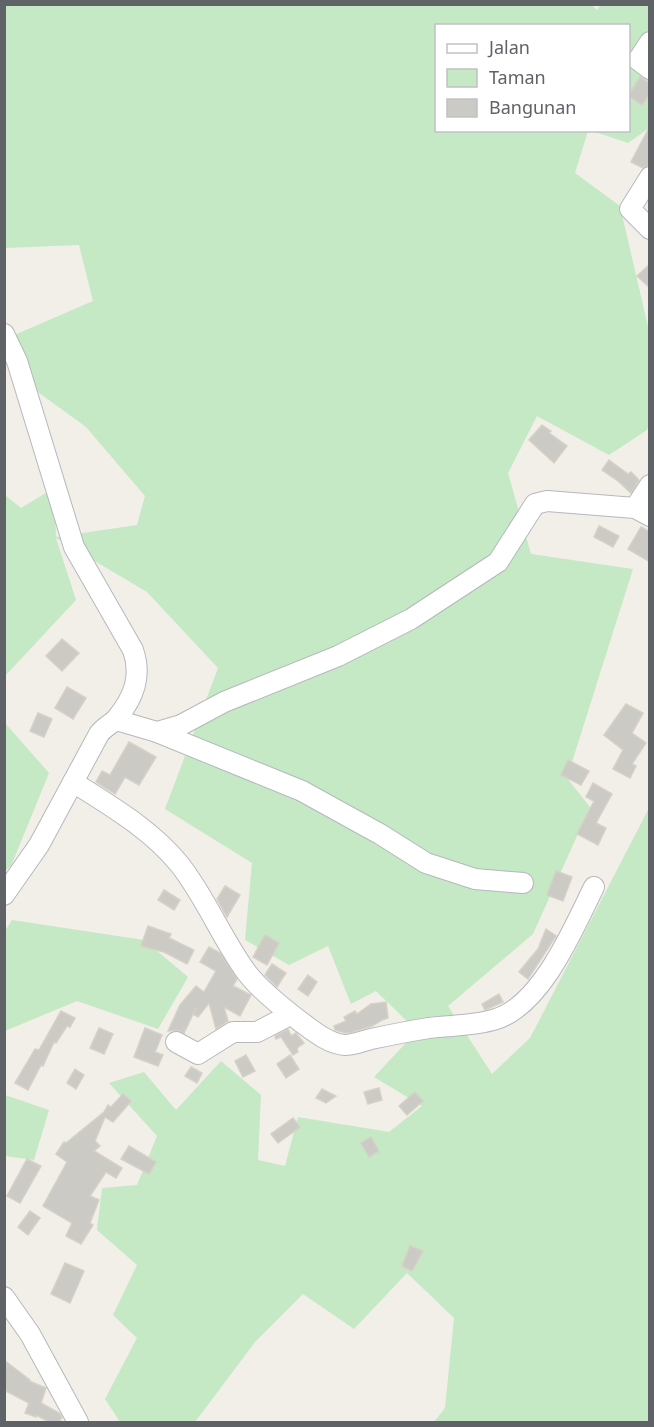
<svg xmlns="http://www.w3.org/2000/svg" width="654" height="1427" font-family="'Noto Sans',sans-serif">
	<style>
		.green { fill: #c5e8c5 }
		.building { fill: #cccac5; stroke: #d6d1c6; stroke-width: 1.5 }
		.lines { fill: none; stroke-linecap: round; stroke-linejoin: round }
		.minor-casing { stroke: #b5b8bc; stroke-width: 22 }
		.minor { stroke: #fff; stroke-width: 20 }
	</style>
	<rect width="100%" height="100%" fill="#f1efe8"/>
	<g class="green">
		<path d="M591 4 597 10 600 5H649V128L628 143 592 131 628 130V26H436V130L588 131 575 173 620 206 649 331 650 419 647 430 609 455 537 416 508 473 531 554 633 569 567 778 590 807 533 934 448 1006 492 1074 530 1038 649 808V1422H434L445 1408 454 1318 407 1273 354 1329 303 1294 255 1342 195 1422H120L105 1399 137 1338 113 1315 137 1265 97 1230 102 1188 137 1185 157 1136 109 1083 144 1072 176 1110 221 1061 261 1095 258 1160 285 1166 298 1117 389 1132 422 1106 374 1077 417 1031 376 991 351 1004 328 946 289 965 245 940 252 863 165 809 218 668 147 592 56 538 76 600 5 676V495L21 508 54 488 56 537 137 525 145 496 86 427 20 379 5 339 93 301 79 245 5 248V5Z"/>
		<path d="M5 723 49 773 11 866 5 871Z"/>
		<path d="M12 920 144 940 188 977 158 1029 77 1001 5 1031V931Z"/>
		<path d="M5 1095 49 1110 34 1160 5 1156Z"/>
	</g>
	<g class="building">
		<path d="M640 77 650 84V94L642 105 628 96Z"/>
		<path d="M650 126V165L643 168 631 162Z"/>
		<path d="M650 264V288L637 276Z"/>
		<path d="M542 425 551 431 549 433 567 446 554 463 529 440Z"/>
		<path d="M609 460 628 474 631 472 639 480 631 493 618 481 602 470Z"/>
		<path d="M599 526 619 536 613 547 594 537Z"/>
		<path d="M641 527 650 532V562L628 549Z"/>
		<path d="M62 639 79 653 62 671 46 656Z"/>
		<path d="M67 687 86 698 73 719 55 708Z"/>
		<path d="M626 704 643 713 632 733 646 743 632 764 636 766 630 778 613 769 623 750 604 735Z"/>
		<path d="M38 713 52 719 44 737 30 731Z"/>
		<path d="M129 742 156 757 139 785 125 777 115 794 96 782 102 771 110 775Z"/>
		<path d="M568 760 589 771 581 785 561 775Z"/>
		<path d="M593 783 612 794 596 823 606 828 598 845 577 834 594 801 586 797Z"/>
		<path d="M556 871 572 877 563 901 547 895Z"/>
		<path d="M225 886 240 895 227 917 217 899Z"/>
		<path d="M164 890 180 900 174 910 158 900Z"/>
		<path d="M148 926 171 934 169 938 194 950 187 964 164 952 141 946Z"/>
		<path d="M546 929 556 936 528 979 519 972 538 949Z"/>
		<path d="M265 935 279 943 267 965 253 957Z"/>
		<path d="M209 947 220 953 237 979 233 986 251 995 240 1016 224 1007 228 1021 216 1029 209 1003 198 1017 193 1014 196 1008 184 1033 176 1030 168 1031 180 1005 196 986 204 992 216 971 200 962Z"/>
		<path d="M272 964 286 973 277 987 265 975Z"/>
		<path d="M308 975 317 982 308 996 298 989Z"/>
		<path d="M499 994 503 1002 485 1010 482 1004Z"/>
		<path d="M386 1002 388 1018 382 1020 372 1026 352 1032 346 1033 335 1030 334 1026 346 1021 344 1017 355 1011 357 1014 371 1004Z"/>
		<path d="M61 1011 75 1018 70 1027 67 1026 56 1043 54 1042 43 1066 41 1065 28 1090 15 1083 35 1049 39 1050Z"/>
		<path d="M99 1028 113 1034 104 1054 90 1048Z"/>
		<path d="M145 1028 162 1035 155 1052 163 1055 158 1066 134 1057Z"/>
		<path d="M288 1029 291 1036 296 1033 304 1043 297 1048 298 1052 293 1055 281 1037 276 1039 275 1036Z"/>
		<path d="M246 1055 255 1071 243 1077 235 1061Z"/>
		<path d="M290 1055 299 1069 286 1078 277 1064Z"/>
		<path d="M191 1067 202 1073 197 1083 185 1076Z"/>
		<path d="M75 1069 84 1075 76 1089 67 1083Z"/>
		<path d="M379 1088 382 1100 368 1104 364 1092Z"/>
		<path d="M322 1089 336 1096 326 1103 316 1098Z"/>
		<path d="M415 1092 423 1101 407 1115 399 1106Z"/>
		<path d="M123 1094 131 1101 113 1122 105 1117 95 1141 100 1146 94 1151 122 1168 116 1178 106 1172 90 1196 99 1200 90 1223 93 1225 81 1244 66 1236 72 1223 43 1206 67 1162 56 1154 64 1142 66 1143 104 1112 108 1105 111 1107Z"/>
		<path d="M293 1118 300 1127 278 1143 271 1134Z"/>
		<path d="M371 1137 379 1151 369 1157 361 1143Z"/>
		<path d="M129 1146 156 1162 149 1174 121 1159Z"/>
		<path d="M27 1159 41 1166 20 1203 7 1196Z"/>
		<path d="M30 1211 40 1218 28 1235 18 1227Z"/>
		<path d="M410 1246 423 1251 412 1271 402 1266Z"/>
		<path d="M65 1263 84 1271 70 1303 51 1294Z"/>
		<path d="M4 1360 30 1380 29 1381 46 1388 41 1403 59 1413 62 1417 59 1422H49L36 1415V1417L25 1413 29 1403 4 1390Z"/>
	</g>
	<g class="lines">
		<defs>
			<g id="minor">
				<path d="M650 42 638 60 650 69"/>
				<path d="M650 177 630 209 650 229"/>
				<path d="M4 334 17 361 74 547 133 650C142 676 134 697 117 718 112 724 104 727 99 734L39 845 4 895"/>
				<path d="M635 508 650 485"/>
				<path d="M116 720 157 732 181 725 224 702 338 656 411 619 498 562 535 504 547 501 635 508 650 516"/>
				<path d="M157 732 302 791 380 834 426 863 475 879 523 883"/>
				<path d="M73 782C111 806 152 830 180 865 206 898 222 939 247 973 260 990 284 1009 301 1022 313 1031 329 1044 345 1045 353 1045 363 1041 371 1039 390 1035 410 1031 429 1028 452 1025 475 1026 496 1019 542 1005 574 927 594 887"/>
				<path d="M176 1042 198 1054 233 1032H257L284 1018 289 1013"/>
				<path d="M4 1297 30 1334 78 1422"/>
			</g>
		</defs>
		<use href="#minor" class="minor-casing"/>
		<use href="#minor" class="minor"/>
	</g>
	<rect width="654" height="1427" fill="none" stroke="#5f6368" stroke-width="12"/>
	<rect x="435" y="24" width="195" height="108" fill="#ffffff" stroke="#bfc1c3" stroke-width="1.5"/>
	<rect x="447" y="44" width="30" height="9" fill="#ffffff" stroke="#bfc1c3" stroke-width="1.5"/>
	<text x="489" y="54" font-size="18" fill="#5f6368">Jalan</text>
	<rect x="447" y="69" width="30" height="18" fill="#c5e8c5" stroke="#bfc1c3" stroke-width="1.5"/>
	<text x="489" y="84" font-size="18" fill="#5f6368">Taman</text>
	<rect x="447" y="99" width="30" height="18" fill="#cccac5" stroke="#bfc1c3" stroke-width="1.5"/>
	<text x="489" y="114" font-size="18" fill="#5f6368">Bangunan</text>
</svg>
